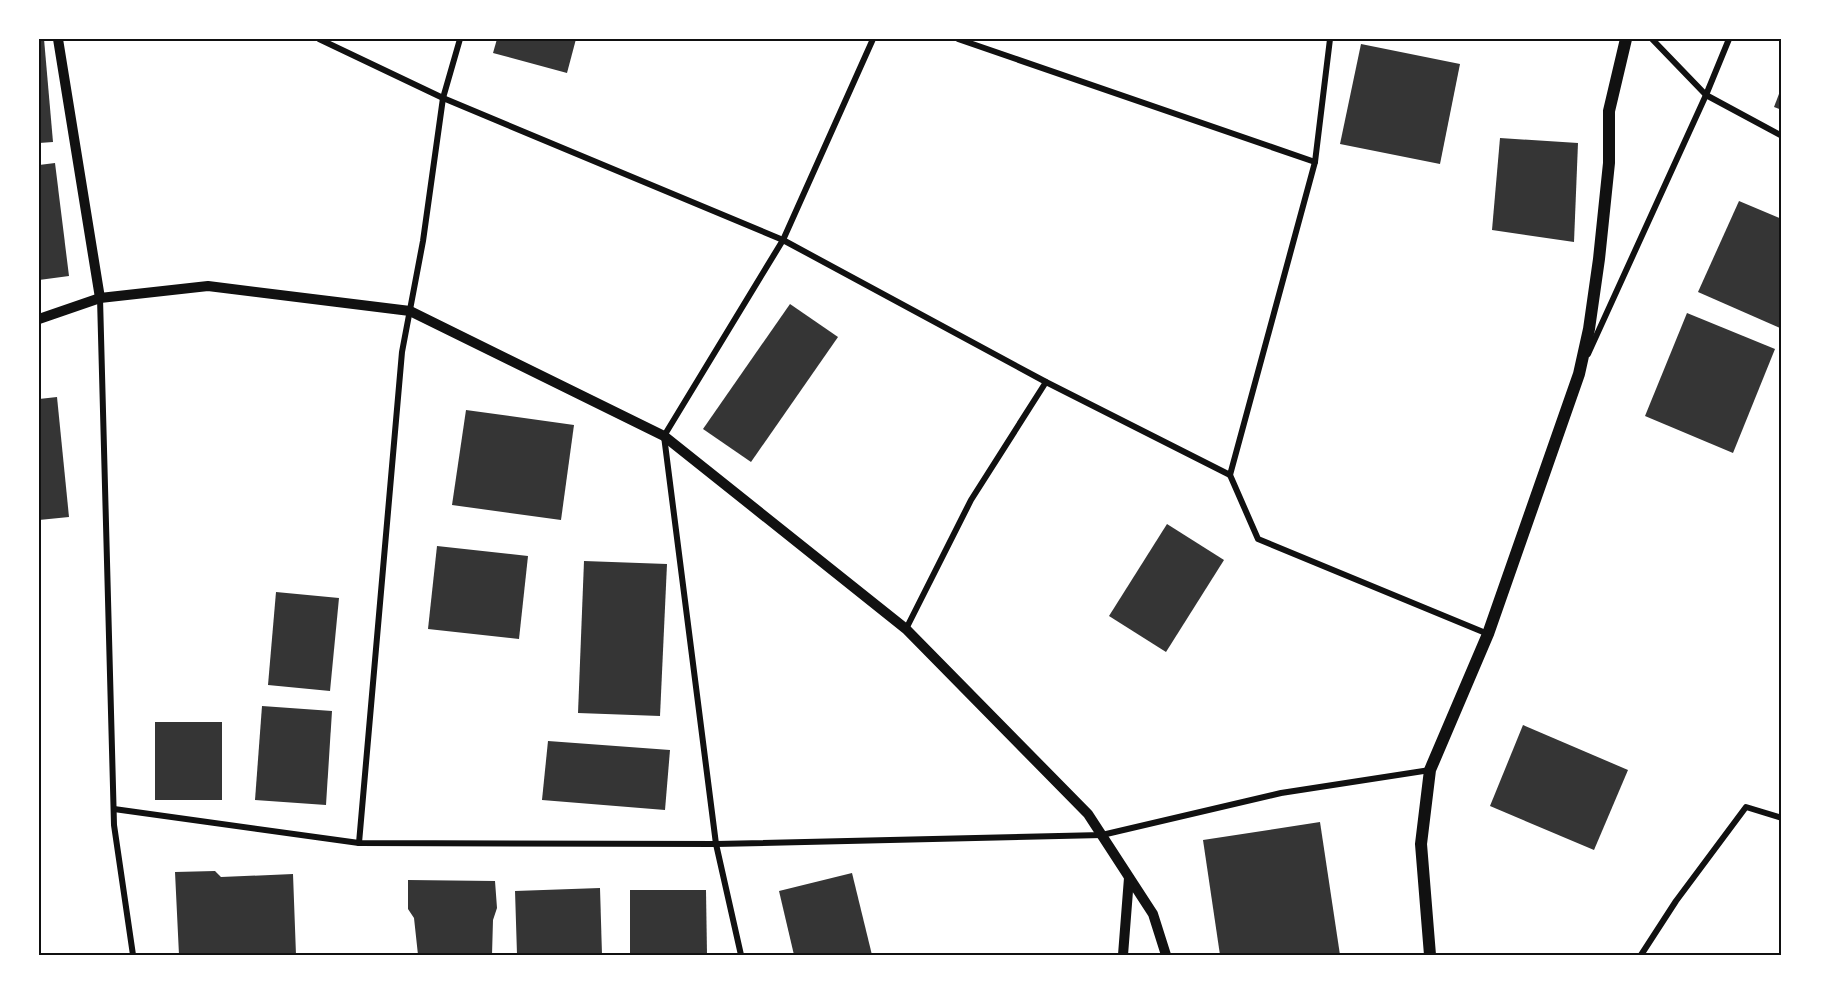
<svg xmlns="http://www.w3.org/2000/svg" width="1821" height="994" font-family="'Source Sans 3',sans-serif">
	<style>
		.building { fill: #353535 }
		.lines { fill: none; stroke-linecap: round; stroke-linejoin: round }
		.minor { stroke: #111; stroke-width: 6 }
		.tertiary { stroke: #111; stroke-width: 10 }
		.secondary { stroke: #111; stroke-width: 12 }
		.neatline { fill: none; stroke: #111; stroke-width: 2 }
	</style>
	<rect width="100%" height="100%" fill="#fff"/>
	<g class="building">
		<path d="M39 39H44L53 142 39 143Z"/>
		<path d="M497 39H576L567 73 493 53Z"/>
		<path d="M1361 44 1460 64 1440 164 1340 144Z"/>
		<path d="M1782 86V110L1774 107Z"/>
		<path d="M1500 138 1578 143 1574 242 1492 230Z"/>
		<path d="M55 163 69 276 39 280V165Z"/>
		<path d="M1739 201 1782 219V329L1698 292Z"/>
		<path d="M790 304 838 337 751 462 703 429Z"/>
		<path d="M1687 313 1775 349 1733 453 1645 416Z"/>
		<path d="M57 397 69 517 39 520V399Z"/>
		<path d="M466 410 574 425 561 520 452 505Z"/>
		<path d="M1167 524 1224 560 1166 652 1109 616Z"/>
		<path d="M437 546 528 556 519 639 428 629Z"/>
		<path d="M584 561 667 564 660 716 578 713Z"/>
		<path d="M276 592 339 598 330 691 268 685Z"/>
		<path d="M262 706 332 711 326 805 255 800Z"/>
		<rect x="155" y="722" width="67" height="78"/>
		<path d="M1523 725 1628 770 1594 850 1490 806Z"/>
		<path d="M548 741 670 750 665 810 542 800Z"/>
		<path d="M1320 822 1340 955H1220L1203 840Z"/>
		<path d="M215 871 221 877 293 874 296 955H179L175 872Z"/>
		<path d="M852 873 872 955H794L779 891Z"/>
		<path d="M408 880 495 881 497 908 493 920 492 955H418L414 918 408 909Z"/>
		<path d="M600 888 602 955H517L515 891Z"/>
		<path d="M630 890H706L707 955H630Z"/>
	</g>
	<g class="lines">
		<g class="minor">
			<path d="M319 39 443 98 783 240 1046 382 1230 475"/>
			<path d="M958 39 1315 162"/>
			<path d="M1330 39 1315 162 1230 475 1258 539 1488 634"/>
			<path d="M1652 39 1706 95 1782 136"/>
			<path d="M100 298 114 825 133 955"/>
			<path d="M1588 354 1706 95 1729 39"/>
			<path d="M906 629 971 500 1046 382"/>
			<path d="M114 809 359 843 716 844 1102 835 1281 793 1430 770"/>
			<path d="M359 843 402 352 423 241 443 98 460 39"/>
			<path d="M741 955 716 844 664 436 783 240 873 39"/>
			<path d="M1641 955 1676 901 1746 807 1782 818"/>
		</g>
		<g class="tertiary">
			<path d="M58 39 100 298"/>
			<path d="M39 319 100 298 208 286 410 311 664 436 906 629 1088 814 1153 914 1166 955"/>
			<path d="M1123 955 1129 878"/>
		</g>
		<path class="secondary" d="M1430 955 1421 844 1430 770 1488 634 1579 374 1589 329 1599 259 1609 163V111L1626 39"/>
	</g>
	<rect width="1821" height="994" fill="none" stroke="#ffffff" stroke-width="81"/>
	<rect x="40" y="40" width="1740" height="914" class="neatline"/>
</svg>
